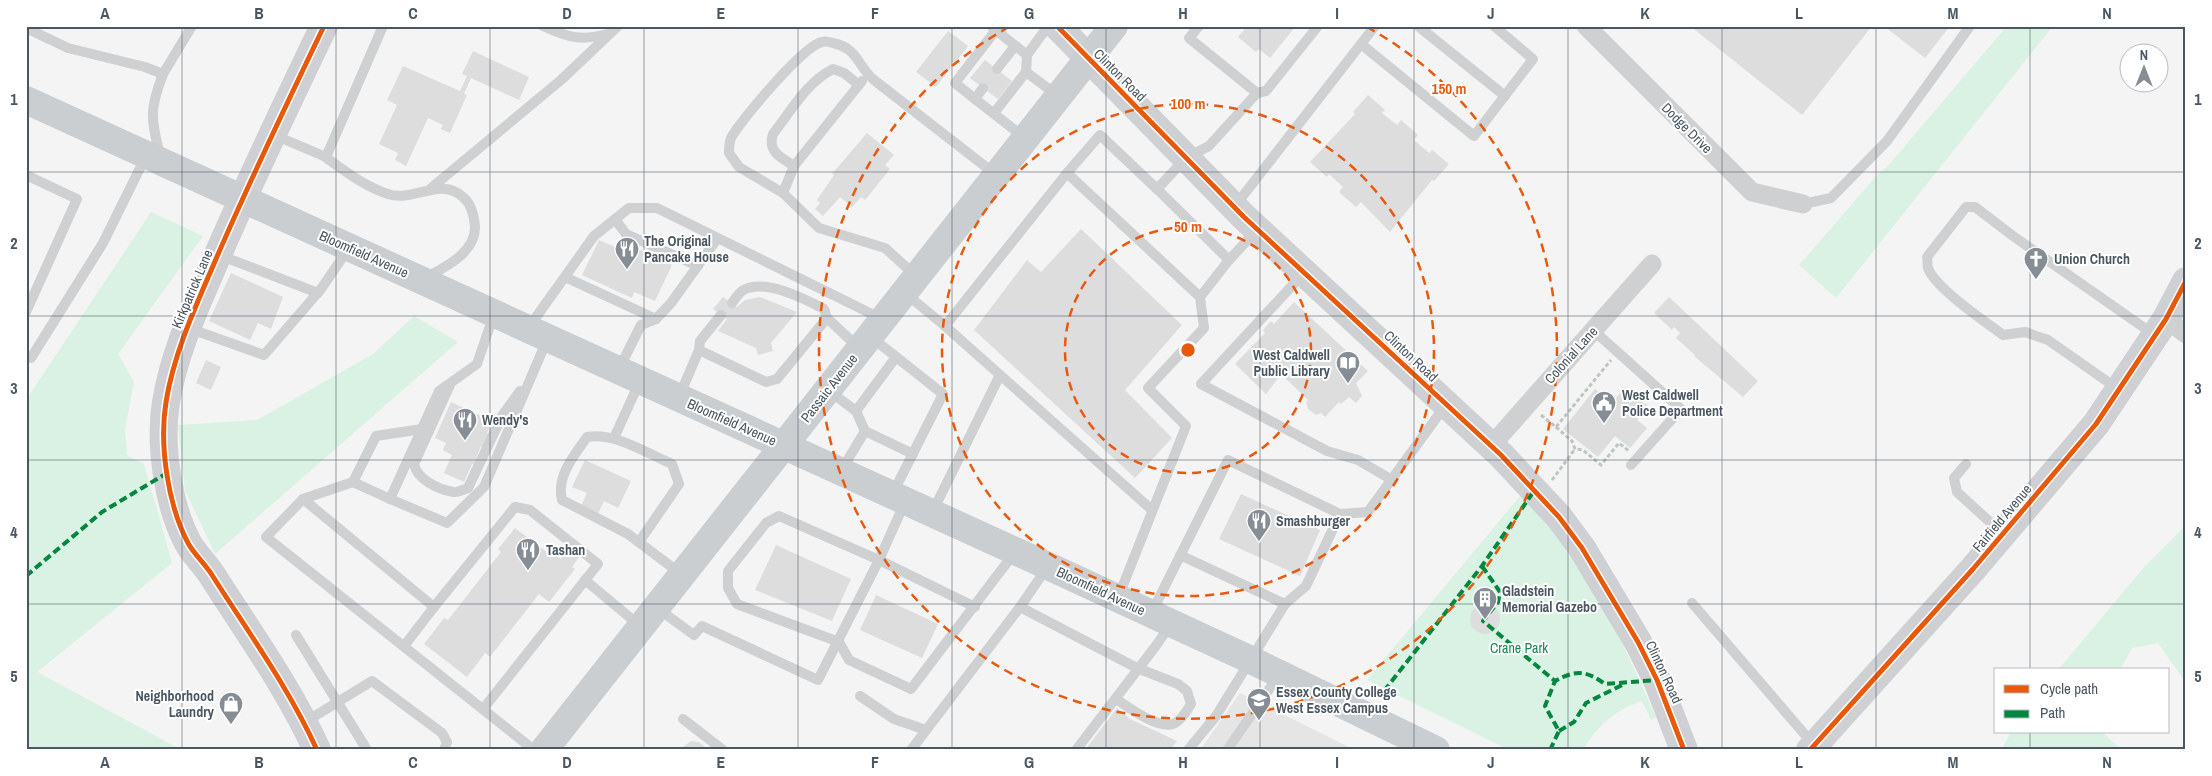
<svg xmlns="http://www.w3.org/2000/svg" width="2212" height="776" font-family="'Archivo Narrow',sans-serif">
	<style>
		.education { fill: #e6e5e6 }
		.green { fill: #d9f2e3 }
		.building { fill: #ddddde }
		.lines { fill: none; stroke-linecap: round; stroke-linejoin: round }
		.path { stroke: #bcc7c4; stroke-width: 3; stroke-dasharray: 4 2.5; stroke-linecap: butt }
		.lane { stroke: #ced0d2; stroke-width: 10 }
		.street { stroke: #ced0d2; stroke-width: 19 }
		.secondary { stroke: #ced0d4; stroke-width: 28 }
		.primary { stroke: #caced1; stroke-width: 28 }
		.quiet { stroke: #00873e; stroke-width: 4; stroke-dasharray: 8 4; stroke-linecap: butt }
		.cycleway-casing { stroke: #fff; stroke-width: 8 }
		.cycleway { stroke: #e8590c; stroke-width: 5 }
		.grid { fill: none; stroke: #4a5661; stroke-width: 1; stroke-opacity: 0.55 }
		.ring { fill: none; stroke: #e8590c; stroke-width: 2.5; stroke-dasharray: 9 6 }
		.labels { text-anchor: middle; stroke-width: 4; stroke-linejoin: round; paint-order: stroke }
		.street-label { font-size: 14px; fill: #4a5661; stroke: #fff }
		.poi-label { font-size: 14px; font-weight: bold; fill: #4a5661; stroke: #fff; text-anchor: start }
		.park-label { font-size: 14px; fill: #17864f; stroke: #fff }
		.centre { fill: #e8590c; stroke: #fff; stroke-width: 2.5 }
		.ring-label { font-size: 15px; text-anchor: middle; font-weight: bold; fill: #e8590c; stroke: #fff; stroke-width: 4; stroke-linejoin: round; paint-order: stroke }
		.neatline { fill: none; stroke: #4a5661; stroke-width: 2 }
		.grid-label { font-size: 16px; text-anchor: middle; font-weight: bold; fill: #4a5661 }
	</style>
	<rect width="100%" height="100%" fill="#f4f4f4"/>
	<path class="education" d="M1240 693 1355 750H1200Z"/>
	<g class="green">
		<path d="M2007 26H2053L1836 298 1799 265 1879 173 1887 167Z"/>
		<path d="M151 212 203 236 118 354 134 382 125 429 127 455 144 464 172 563 37 672 182 750H26V400Z"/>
		<path d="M414 316 458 342 215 554 185 490 178 425 257 420 373 354Z"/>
		<path d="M1525 490 1587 566 1656 717 1651 720 1642 701C1615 710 1598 725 1583 750H1509L1367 680Z"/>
		<path d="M2186 525V683L2158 643 2132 648 2120 670H2058L2145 566Z"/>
		<path d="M2011 732H2102L2122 750H2001Z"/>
	</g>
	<g class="building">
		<path d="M1247 26H1296L1270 58 1259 49 1256 52 1238 37Z"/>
		<path d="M1690 26H1872L1802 115Z"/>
		<path d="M1884 26H1950L1925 58Z"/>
		<path d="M948 31 968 46 936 87 916 72Z"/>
		<path d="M473 51 529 77 519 100 471 78 464 94 467 95 450 133 441 129 443 125 428 118 406 166 395 160 398 153 379 144 397 105 387 100 403 66 460 91 467 76 462 74Z"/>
		<path d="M985 60 1012 81 998 99 970 78Z"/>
		<path d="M1368 95 1385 110 1382 113 1397 125 1401 120 1418 135 1414 140 1429 153 1432 150 1449 164 1434 181 1432 180 1390 232 1361 202 1356 207 1339 192 1343 187 1329 174 1327 177 1310 162 1355 114 1353 112Z"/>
		<path d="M867 133 894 155 885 165 890 169 865 200 861 197 852 207 840 197 823 216 815 209 820 203 817 200 834 175 832 174Z"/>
		<path d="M1081 229 1182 325 1125 390 1172 438 1135 478 974 330 1027 260 1041 272Z"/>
		<path d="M599 240 626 252 630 245 672 265 655 301 634 292 632 298 582 275Z"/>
		<path d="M231 273 283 297 271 329 258 323 250 340 209 321Z"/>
		<path d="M723 297 737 307 745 300 760 297 797 312 771 343 773 351 758 355 756 348 718 331 727 319 713 309Z"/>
		<path d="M1669 297 1758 381 1743 397 1694 356 1695 355 1676 338 1680 333 1674 327 1672 330 1654 313Z"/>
		<path d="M1294 302 1368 371 1356 383 1362 396 1356 403 1349 397 1341 404 1339 402 1325 417 1321 413 1316 415 1308 409 1306 402 1308 400 1281 374 1266 394 1235 364 1265 333 1263 330 1271 321 1274 324Z"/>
		<path d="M206 360 221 367 211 390 196 383Z"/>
		<path d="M1625 387 1648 406 1637 420 1647 428 1630 448 1615 436 1598 457 1563 429 1595 389 1612 403Z"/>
		<path d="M451 402 492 421 487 433 491 435 485 449 481 446 476 458 480 460 477 467 472 464 464 482 444 473 452 455 443 450 446 443 435 438Z"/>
		<path d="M585 460 631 481 618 508 604 501 598 514 581 506 587 493 572 487Z"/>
		<path d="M1241 494 1320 530 1300 576 1219 539Z"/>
		<path d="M515 528 551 555 553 552 561 559 572 546 582 553 572 567 575 569 549 602 539 594 490 657 485 653 467 677 424 644 444 618 448 620 501 552 498 549Z"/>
		<path d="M776 545 851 579 832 621 755 590Z"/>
		<path d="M876 595 938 624 922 658 860 630Z"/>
		<circle cx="1485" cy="619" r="15"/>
		<path d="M1117 708 1130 719 1177 741 1170 750H1085Z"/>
		<path d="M691 741 699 742 709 750H679Z"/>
	</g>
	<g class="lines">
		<g class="path">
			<path d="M1541 415 1556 427 1611 360"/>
			<path d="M1556 427 1572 441 1575 449 1583 450 1601 465 1619 443 1629 451"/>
			<path d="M1552 480 1575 449"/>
		</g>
		<g class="lane">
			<path d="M543 26C569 38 581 41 608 34"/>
			<path d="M1418 26 1505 96"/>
			<path d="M992 27 1027 55 1048 26"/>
			<path d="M26 28 68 48 145 67 163 74 192 26"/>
			<path d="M1361 44 1474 136 1533 59 1494 26"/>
			<path d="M997 69 1015 46"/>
			<path d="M1026 72 1057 95"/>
			<path d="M983 88 975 99 1025 138"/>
			<path d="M1257 93 1266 91 1318 26"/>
			<path d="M975 99 955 83 996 30"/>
			<path d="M994 113 1026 72 1027 55"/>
			<path d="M274 135 326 157 383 26"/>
			<path d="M160 156C151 118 149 111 163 74"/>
			<path d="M325 157C345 171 364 186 388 194 414 203 441 175 464 198 472 205 474 216 475 226 476 253 445 267 425 278"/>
			<path d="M794 166C780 157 767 151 773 134 791 111 807 82 833 69L844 73 859 85"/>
			<path d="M26 175 77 199 26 312"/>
			<path d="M430 189 561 80 618 26"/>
			<path d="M1157 189 1229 260 1256 231"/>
			<path d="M783 193 794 166 862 81"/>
			<path d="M1803 204 1831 198 1887 141 1970 26"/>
			<path d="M1235 206 1375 26"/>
			<path d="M615 219 626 234 698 266"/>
			<path d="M219 255 318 293"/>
			<path d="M1303 274 1201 384 1327 451 1358 460 1392 480"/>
			<path d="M916 276 885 248 819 228 783 193 739 167 729 153C729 148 729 143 731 138 741 120 803 46 822 42 825 41 830 42 833 43 858 48 858 67 874 80L995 174"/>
			<path d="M565 277 656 319"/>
			<path d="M905 293 945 326 1067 173"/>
			<path d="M1200 297 1229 260"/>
			<path d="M732 303C735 299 738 294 742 291 763 277 805 299 824 309L827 318"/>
			<path d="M494 314 477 364 439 391 390 499 447 523 484 487 547 340"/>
			<path d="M945 326 1152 510"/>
			<path d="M529 327 594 236 629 208H657L882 319"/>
			<path d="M188 328 264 355 321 289 349 248"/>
			<path d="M1593 330 1681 409 1631 465"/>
			<path d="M871 337 943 394 893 493"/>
			<path d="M699 350 766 382 777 379 827 318 860 349"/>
			<path d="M26 356 31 358 103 243 146 156"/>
			<path d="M619 369 641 325 656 319 671 303 717 239"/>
			<path d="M450 385 414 464C417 479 437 489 453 492 457 493 463 490 468 488L502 416 520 391"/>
			<path d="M2118 389 2048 340 2025 332 2003 335C1986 322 1935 288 1928 268 1927 265 1928 260 1927 257L1966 207H1975L2013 236 2153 334"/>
			<path d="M829 391 856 411 865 431 913 454"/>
			<path d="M679 397 699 350 700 341 721 315"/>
			<path d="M856 411 896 357"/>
			<path d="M614 438 640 381"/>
			<path d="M1966 464 1954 478 1957 492 2002 533"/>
			<path d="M841 471 865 431"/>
			<path d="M353 482 303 499 266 537 534 750"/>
			<path d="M303 499 434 607 515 507 530 510 598 564 483 709"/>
			<path d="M390 499 353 482 376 436 422 429"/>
			<path d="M932 513 1000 375"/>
			<path d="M1340 514 1368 512 1445 406"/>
			<path d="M639 542 679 484 672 464C646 453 615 432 587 437 574 456 556 476 562 500L628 534 681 574"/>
			<path d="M585 580 640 626"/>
			<path d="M1118 598 1186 426 1148 388 1204 328 1200 297 1067 173 1100 135 1157 189 1186 158 1209 146 1257 93 1189 38 1199 26"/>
			<path d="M1692 603 1813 744"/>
			<path d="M975 607 879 560 779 516 766 523 728 571V588L737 604 839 642 849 660 911 689 1015 552"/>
			<path d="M1020 607 1137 668 1178 684 1187 691 1191 704C1187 711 1181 721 1173 724 1157 729 1128 707 1116 699"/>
			<path d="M657 608 694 635 702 626 818 680 879 560 905 502"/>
			<path d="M1151 614 1228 460 1340 514 1306 586 1285 604 1180 555"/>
			<path d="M296 635 367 750"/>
			<path d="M404 646 434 607"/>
			<path d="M860 696 894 719 926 730"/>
			<path d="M683 719 723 750"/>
			<path d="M305 722 372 681 442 733 447 742 444 750"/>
			<path d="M911 750 1020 607 1048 566"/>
			<path d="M1076 750 1155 647 1171 624"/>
			<path d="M1188 750 1216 716 1285 604"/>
			<path d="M1227 750 1279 675"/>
		</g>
		<g class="street">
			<path d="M1586 26 1752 192 1803 204"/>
			<path d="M2166 319 2186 334"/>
			<path d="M1491 446 1652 264"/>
		</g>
		<g class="secondary">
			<path d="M1057 26 1244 217 1501 455 1559 517 1582 548 1638 642 1657 680 1684 750"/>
			<path d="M317 750C289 688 248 632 212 575 205 564 194 554 188 543 168 505 159 445 166 402 174 352 196 306 216 259 250 180 287 103 324 26"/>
			<path d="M1810 750 1973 569 2096 424 2166 319 2186 281"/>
		</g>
		<g class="primary">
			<path d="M26 100 1048 566 1251 660 1436 750"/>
			<path d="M544 750 1114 26"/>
		</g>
		<g class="quiet">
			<path d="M1482 566 1500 592 1498 602 1483 621 1555 681C1575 670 1586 670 1605 684L1657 680"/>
			<path d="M26 576 102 512 167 473"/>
			<path d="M1384 691 1482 566 1534 491"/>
			<path d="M1559 731 1574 722 1586 703 1624 684"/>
			<path d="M1550 750 1559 731 1545 706 1555 681"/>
		</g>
		<defs>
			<g id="cycleway">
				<path d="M1057 26 1244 217 1501 455 1559 517 1582 548 1638 642 1657 680 1684 750"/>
				<path d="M317 750C289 688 248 632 212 575 205 564 194 554 188 543 168 505 159 445 166 402 174 352 196 306 216 259 250 180 287 103 324 26"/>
				<path d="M1810 750 1973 569 2096 424 2166 319 2186 281"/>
			</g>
		</defs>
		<use href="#cycleway" class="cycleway-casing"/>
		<use href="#cycleway" class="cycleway"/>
	</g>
	<path class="grid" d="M182 26V750M336 26V750M490 26V750M644 26V750M798 26V750M952 26V750M1106 26V750M1260 26V750M1414 26V750M1568 26V750M1722 26V750M1876 26V750M2030 26V670M26 172H2186M26 316H2186M26 460H2186M26 604H2186M2030 732V750"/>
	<g class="ring">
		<circle cx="1188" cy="350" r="123"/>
		<circle cx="1188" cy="350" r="246"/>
		<path d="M1367 27A369 369 0 1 1 1009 27"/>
	</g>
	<defs>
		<symbol id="restaurant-pin" viewBox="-11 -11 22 30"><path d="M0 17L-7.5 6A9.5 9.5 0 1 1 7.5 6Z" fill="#868d94" stroke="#fff"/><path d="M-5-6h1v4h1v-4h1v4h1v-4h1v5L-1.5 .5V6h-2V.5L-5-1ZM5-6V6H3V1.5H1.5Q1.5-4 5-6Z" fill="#fff"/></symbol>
		<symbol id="church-pin" viewBox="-11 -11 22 30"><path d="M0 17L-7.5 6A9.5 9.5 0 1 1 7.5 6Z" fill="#868d94" stroke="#fff"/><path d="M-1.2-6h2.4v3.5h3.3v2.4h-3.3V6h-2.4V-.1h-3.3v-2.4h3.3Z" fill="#fff"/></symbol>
		<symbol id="library-pin" viewBox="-11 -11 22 30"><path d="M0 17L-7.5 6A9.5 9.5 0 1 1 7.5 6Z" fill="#868d94" stroke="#fff"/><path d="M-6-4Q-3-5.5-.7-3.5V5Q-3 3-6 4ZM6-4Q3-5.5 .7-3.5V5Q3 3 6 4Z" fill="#fff"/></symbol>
		<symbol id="civic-pin" viewBox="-11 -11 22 30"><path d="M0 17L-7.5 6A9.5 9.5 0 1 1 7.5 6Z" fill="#868d94" stroke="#fff"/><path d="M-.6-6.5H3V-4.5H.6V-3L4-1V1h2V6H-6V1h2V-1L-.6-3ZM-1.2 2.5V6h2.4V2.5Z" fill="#fff"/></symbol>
		<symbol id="building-pin" viewBox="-11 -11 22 30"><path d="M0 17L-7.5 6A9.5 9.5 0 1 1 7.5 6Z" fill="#868d94" stroke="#fff"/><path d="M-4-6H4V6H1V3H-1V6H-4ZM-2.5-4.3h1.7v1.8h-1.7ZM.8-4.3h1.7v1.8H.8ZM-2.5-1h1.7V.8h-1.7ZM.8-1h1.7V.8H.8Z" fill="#fff"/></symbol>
		<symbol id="university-pin" viewBox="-11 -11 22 30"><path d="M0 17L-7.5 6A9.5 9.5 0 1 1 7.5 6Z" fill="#868d94" stroke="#fff"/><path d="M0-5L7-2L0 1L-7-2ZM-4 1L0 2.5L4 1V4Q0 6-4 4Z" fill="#fff"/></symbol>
		<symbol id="shop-pin" viewBox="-11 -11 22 30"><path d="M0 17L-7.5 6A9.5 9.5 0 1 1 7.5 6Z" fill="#868d94" stroke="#fff"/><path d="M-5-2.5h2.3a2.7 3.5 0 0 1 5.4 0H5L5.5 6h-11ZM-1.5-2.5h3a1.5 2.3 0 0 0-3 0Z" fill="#fff"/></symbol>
	</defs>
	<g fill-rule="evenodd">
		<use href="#restaurant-pin" x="613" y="235" width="28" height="38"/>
		<use href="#church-pin" x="2022" y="245" width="28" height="38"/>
		<use href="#library-pin" x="1334" y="349" width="28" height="38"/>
		<use href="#civic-pin" x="1590" y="389" width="28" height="38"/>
		<use href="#restaurant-pin" x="451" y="406" width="28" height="38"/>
		<use href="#restaurant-pin" x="1245" y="507" width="28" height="38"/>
		<use href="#restaurant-pin" x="514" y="536" width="28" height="38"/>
		<use href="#building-pin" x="1471" y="585" width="28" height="38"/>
		<use href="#university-pin" x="1245" y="686" width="28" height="38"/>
		<use href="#shop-pin" x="217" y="690" width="28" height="38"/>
	</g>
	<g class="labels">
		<g class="street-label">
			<text transform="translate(1120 75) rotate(45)" y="5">Clinton Road</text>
			<text transform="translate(1687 128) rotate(45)" y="5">Dodge Drive</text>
			<text transform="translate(364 254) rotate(24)" y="5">Bloomfield Avenue</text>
			<text transform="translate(192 289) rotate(-67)" y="5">Kirkpatrick Lane</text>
			<text transform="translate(1571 355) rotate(-48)" y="5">Colonial Lane</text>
			<text transform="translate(1411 356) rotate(43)" y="5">Clinton Road</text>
			<text transform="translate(829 388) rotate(-52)" y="5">Passaic Avenue</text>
			<text transform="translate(732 422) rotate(24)" y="5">Bloomfield Avenue</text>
			<text transform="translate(2002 518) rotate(-50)" y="5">Fairfield Avenue</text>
			<text transform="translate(1101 591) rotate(25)" y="5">Bloomfield Avenue</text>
			<text transform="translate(1664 672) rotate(65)" y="5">Clinton Road</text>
		</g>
		<g class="poi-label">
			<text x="644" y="246">The Original<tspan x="644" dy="16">Pancake House</tspan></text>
			<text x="2054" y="264">Union Church</text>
			<text x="1330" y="360" text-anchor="end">West Caldwell<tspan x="1330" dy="16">Public Library</tspan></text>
			<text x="1622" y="400">West Caldwell<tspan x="1622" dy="16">Police Department</tspan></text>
			<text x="482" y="425">Wendy's</text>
			<text x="1276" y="526">Smashburger</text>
			<text x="546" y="555">Tashan</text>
			<text x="1502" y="596">Gladstein<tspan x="1502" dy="16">Memorial Gazebo</tspan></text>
			<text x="1276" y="697">Essex County College<tspan x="1276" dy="16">West Essex Campus</tspan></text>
			<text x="214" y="701" text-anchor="end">Neighborhood<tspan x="214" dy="16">Laundry</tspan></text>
		</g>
		<g class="park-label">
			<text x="1519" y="653">Crane Park</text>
		</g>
	</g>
	<circle cx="1188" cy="350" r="8" class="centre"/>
	<g class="ring-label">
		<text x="1449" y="94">150 m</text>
		<text x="1188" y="109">100 m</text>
		<text x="1188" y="232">50 m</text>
	</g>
	<rect width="2212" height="776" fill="none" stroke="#ffffff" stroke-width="55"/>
	<rect x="1994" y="668" width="175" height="65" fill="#ffffff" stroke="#b7bbc0"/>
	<rect x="2004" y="685" width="25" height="8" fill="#e8590c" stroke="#b7bbc0"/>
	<text x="2040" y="694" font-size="15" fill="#4a5661">Cycle path</text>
	<rect x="2004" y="710" width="25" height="8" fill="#00873e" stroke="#b7bbc0"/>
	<text x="2040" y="718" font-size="15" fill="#4a5661">Path</text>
	<g transform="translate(2144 68)"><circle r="24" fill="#ffffff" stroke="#b7bbc0"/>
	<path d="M0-4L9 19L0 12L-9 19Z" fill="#868d94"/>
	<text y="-8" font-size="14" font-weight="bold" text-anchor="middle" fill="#4a5661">N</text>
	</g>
	<rect x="28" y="28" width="2156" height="720" class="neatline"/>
	<g class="grid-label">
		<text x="105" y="19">A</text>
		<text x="259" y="19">B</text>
		<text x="413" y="19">C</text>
		<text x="567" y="19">D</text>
		<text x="721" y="19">E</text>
		<text x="875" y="19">F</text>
		<text x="1029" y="19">G</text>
		<text x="1183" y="19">H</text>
		<text x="1337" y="19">I</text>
		<text x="1491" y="19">J</text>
		<text x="1645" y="19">K</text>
		<text x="1799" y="19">L</text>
		<text x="1953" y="19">M</text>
		<text x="2107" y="19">N</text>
		<text x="14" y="105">1</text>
		<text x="2198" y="105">1</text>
		<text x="14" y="249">2</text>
		<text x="2198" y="249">2</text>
		<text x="14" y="394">3</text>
		<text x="2198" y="394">3</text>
		<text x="14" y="538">4</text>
		<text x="2198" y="538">4</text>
		<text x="14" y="682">5</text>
		<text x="2198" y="682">5</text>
		<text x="105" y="768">A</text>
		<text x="259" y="768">B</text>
		<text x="413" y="768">C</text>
		<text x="567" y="768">D</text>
		<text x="721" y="768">E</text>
		<text x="875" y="768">F</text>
		<text x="1029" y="768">G</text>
		<text x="1183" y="768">H</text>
		<text x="1337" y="768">I</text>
		<text x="1491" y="768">J</text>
		<text x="1645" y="768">K</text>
		<text x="1799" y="768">L</text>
		<text x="1953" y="768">M</text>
		<text x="2107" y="768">N</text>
	</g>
</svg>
